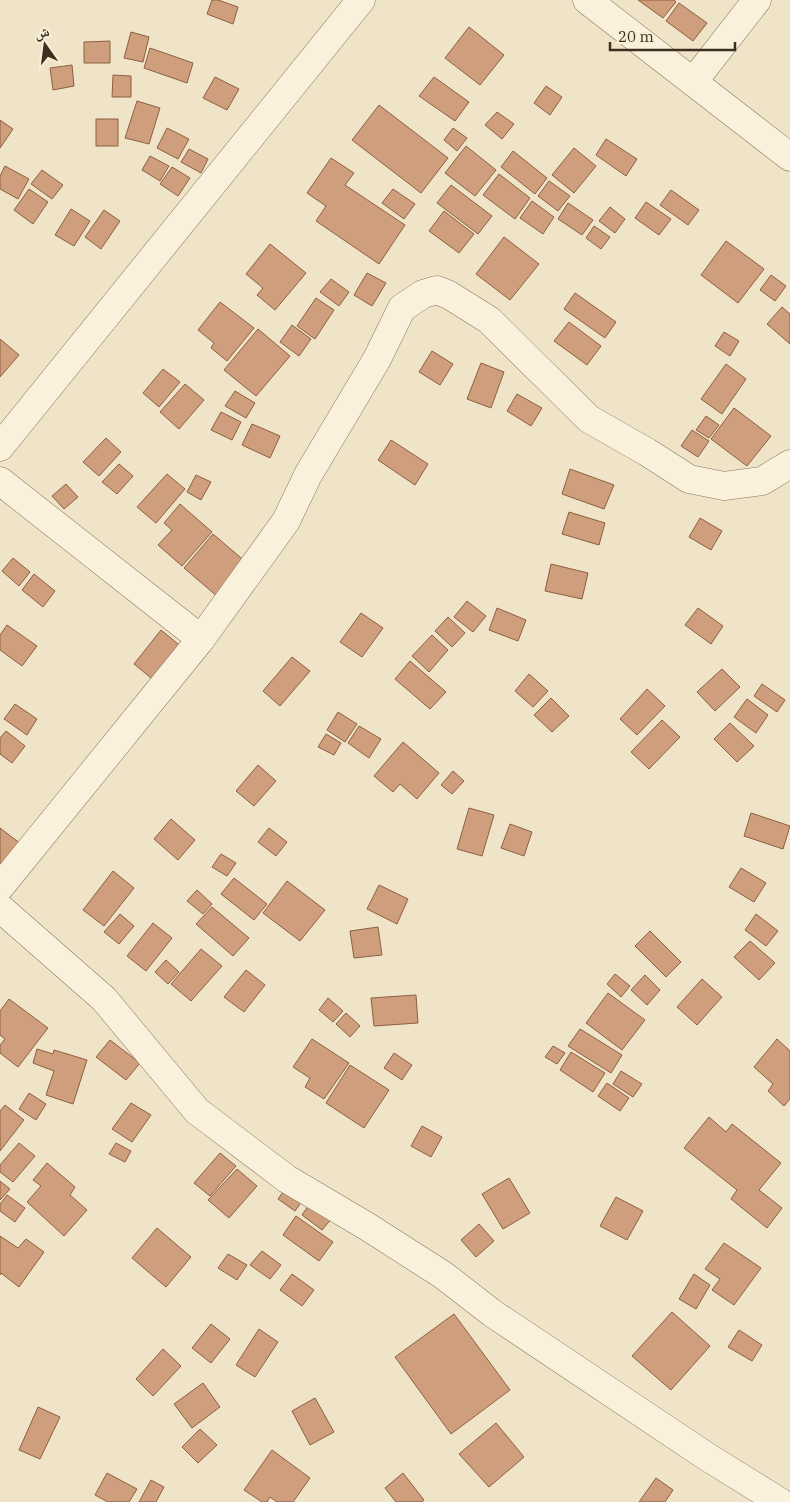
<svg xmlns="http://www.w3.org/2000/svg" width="790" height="1502" font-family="'IBM Plex Serif','Noto Naskh Arabic',serif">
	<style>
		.building { fill: #cf9f7d; stroke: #8d5f41 }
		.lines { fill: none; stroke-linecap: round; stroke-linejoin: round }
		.street-casing { stroke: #8d765c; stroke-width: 29 }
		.street { stroke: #faf1dc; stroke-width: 28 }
	</style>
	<rect width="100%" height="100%" fill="#f0e4c8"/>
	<g class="building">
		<path d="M212 0H218L238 7 233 24 207 14Z"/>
		<path d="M638 0H674L676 2 663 18Z"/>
		<path d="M679 3 707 23 693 41 666 21Z"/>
		<path d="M469 27 504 55 480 85 445 58Z"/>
		<path d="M131 32 149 37 143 62 124 58Z"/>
		<path d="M110 41V63H84V42Z"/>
		<path d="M150 48 193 63 187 83 144 68Z"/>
		<path d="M72 65 74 86 53 90 50 68Z"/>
		<path d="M113 75 131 76V97H112Z"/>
		<path d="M215 77 239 89 227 110 203 98Z"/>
		<path d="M434 77 469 102 455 121 419 96Z"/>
		<path d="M546 86 562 97 550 115 534 103Z"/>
		<path d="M137 101 160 108 149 144 125 138Z"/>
		<path d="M379 105 448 158 421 193 352 140Z"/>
		<path d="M497 112 514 124 502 139 485 125Z"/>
		<rect x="96" y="119" width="22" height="27"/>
		<path d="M0 120 13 129 0 148Z"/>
		<path d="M167 128 189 139 178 159 157 148Z"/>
		<path d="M453 128 467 138 457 151 444 140Z"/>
		<path d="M606 139 637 159 626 176 596 155Z"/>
		<path d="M466 146 496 170 475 196 445 173Z"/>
		<path d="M574 148 596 166 574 193 552 175Z"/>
		<path d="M189 149 208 159 201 173 181 162Z"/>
		<path d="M513 151 547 178 535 194 501 167Z"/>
		<path d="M150 156 169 166 160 181 142 170Z"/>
		<path d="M331 158 354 173 345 185 405 225 379 264 316 221 326 206 307 193Z"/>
		<path d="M5 166 29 179 18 199 0 189V176Z"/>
		<path d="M172 167 190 178 178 196 160 184Z"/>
		<path d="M42 170 63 185 52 199 31 184Z"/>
		<path d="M499 174 530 198 515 219 483 195Z"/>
		<path d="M549 181 570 196 558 211 538 196Z"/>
		<path d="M451 185 492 216 478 234 437 203Z"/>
		<path d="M29 189 48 202 33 224 14 210Z"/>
		<path d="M393 189 415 204 404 219 382 203Z"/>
		<path d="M671 190 699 210 688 225 660 205Z"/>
		<path d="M532 201 554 217 543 234 520 218Z"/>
		<path d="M646 202 671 219 659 235 635 218Z"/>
		<path d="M568 203 593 220 582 235 558 219Z"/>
		<path d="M610 207 625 219 615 233 599 221Z"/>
		<path d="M71 209 90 221 74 246 55 235Z"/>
		<path d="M104 210 120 221 101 249 85 237Z"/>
		<path d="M444 211 474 234 459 253 429 231Z"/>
		<path d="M594 226 610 237 601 249 586 238Z"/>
		<path d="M504 237 539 264 510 300 476 274Z"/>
		<path d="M726 241 764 269 738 303 701 275Z"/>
		<path d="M270 244 306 273 275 310 257 295 263 288 246 274Z"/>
		<path d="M367 273 386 283 372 306 354 295Z"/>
		<path d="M771 275 786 286 775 301 760 290Z"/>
		<path d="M331 279 349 292 339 306 320 292Z"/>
		<path d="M575 293 616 322 605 338 564 309Z"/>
		<path d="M316 298 334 310 315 339 297 326Z"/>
		<path d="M220 302 254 328 227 361 211 348 214 343 198 330Z"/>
		<path d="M782 307 790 314V344L767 324Z"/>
		<path d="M569 322 601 346 587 365 554 341Z"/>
		<path d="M292 325 311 339 299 356 280 342Z"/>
		<path d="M258 329 290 356 256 396 224 370Z"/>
		<path d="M724 332 739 341 730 356 715 346Z"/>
		<path d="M0 339 19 355 0 377Z"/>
		<path d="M432 351 453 364 440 385 419 372Z"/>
		<path d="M481 363 504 372 491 408 467 399Z"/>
		<path d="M726 364 746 379 722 414 701 399Z"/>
		<path d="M163 369 180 382 159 407 143 393Z"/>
		<path d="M185 384 204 400 179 429 160 412Z"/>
		<path d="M235 391 255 403 246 418 225 406Z"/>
		<path d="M517 394 542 408 531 426 507 411Z"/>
		<path d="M734 408 771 436 747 466 711 439Z"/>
		<path d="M221 412 241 422 232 440 211 430Z"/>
		<path d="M706 416 719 425 709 438 696 430Z"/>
		<path d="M252 424 280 436 270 458 242 445Z"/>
		<path d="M692 430 709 441 698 457 681 446Z"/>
		<path d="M106 438 121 452 99 476 83 462Z"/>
		<path d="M391 440 428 464 415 485 378 460Z"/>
		<path d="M119 464 133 476 117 494 102 482Z"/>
		<path d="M570 469 614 485 604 509 562 494Z"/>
		<path d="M167 474 185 489 156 523 137 507Z"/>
		<path d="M196 475 211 482 201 500 187 492Z"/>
		<path d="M66 484 78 497 64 509 52 496Z"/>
		<path d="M180 504 212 532 182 566 158 545 172 530 164 523Z"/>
		<path d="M569 512 605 523 599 545 562 534Z"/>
		<path d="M700 518 722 531 711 550 689 537Z"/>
		<path d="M213 534 247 563 218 597 184 568Z"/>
		<path d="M13 558 30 572 19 586 2 571Z"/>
		<path d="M551 564 588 573 582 599 545 591Z"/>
		<path d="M34 574 55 591 43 607 22 590Z"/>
		<path d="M467 601 486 616 473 632 454 617Z"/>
		<path d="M497 608 526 620 518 641 489 630Z"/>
		<path d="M698 608 723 626 711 644 685 625Z"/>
		<path d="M361 613 383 628 362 657 340 642Z"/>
		<path d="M448 617 465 633 452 647 435 631Z"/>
		<path d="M7 625 37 646 22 666 0 650V635Z"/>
		<path d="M161 630 183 648 156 682 134 664Z"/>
		<path d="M432 635 448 650 429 672 412 656Z"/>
		<path d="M292 657 310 671 280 706 263 691Z"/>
		<path d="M410 661 446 692 430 709 395 679Z"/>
		<path d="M722 669 740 687 715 711 697 692Z"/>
		<path d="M529 674 548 691 533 707 515 691Z"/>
		<path d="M762 684 785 700 777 712 754 696Z"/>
		<path d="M647 689 665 706 637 735 620 719Z"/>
		<path d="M551 698 569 716 552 732 534 715Z"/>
		<path d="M747 699 768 715 756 733 734 717Z"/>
		<path d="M15 704 37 719 27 735 4 719Z"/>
		<path d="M338 712 357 724 345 742 327 730Z"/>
		<path d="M662 720 680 737 649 769 631 752Z"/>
		<path d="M730 723 754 746 737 762 714 739Z"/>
		<path d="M359 726 381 739 369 758 348 743Z"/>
		<path d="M6 731 25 746 12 763 0 754V738Z"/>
		<path d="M326 734 341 743 334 755 318 747Z"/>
		<path d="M403 742 439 773 417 799 400 784 393 792 374 776Z"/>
		<path d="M258 765 276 781 254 806 236 791Z"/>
		<path d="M453 771 464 781 452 794 441 785Z"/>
		<path d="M469 808 494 815 482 856 457 849Z"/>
		<path d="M751 813 790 826 783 849 744 836Z"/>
		<path d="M171 819 195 840 178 860 154 839Z"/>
		<path d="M510 824 532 832 524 856 501 848Z"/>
		<path d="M0 828 21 844 0 866Z"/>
		<path d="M269 828 287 842 276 856 258 842Z"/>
		<path d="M221 854 236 863 227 876 212 867Z"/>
		<path d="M741 868 766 883 754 902 729 887Z"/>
		<path d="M113 871 134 888 104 926 83 910Z"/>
		<path d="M234 878 267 904 254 920 221 894Z"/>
		<path d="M287 881 325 910 300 941 263 913Z"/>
		<path d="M379 885 408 899 397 924 367 909Z"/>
		<path d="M197 890 212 904 203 914 187 901Z"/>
		<path d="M212 907 249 938 233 956 196 924Z"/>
		<path d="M120 914 134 926 119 944 104 932Z"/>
		<path d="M756 914 778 931 766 946 745 930Z"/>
		<path d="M153 923 172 938 146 971 127 956Z"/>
		<path d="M378 927 382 955 354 958 350 931Z"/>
		<path d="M650 931 681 962 666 977 635 946Z"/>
		<path d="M750 941 775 963 759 980 734 957Z"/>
		<path d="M201 949 222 966 191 1001 171 984Z"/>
		<path d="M166 960 179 972 168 984 155 972Z"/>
		<path d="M246 970 265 985 244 1012 224 997Z"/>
		<path d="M615 974 630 986 621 997 607 984Z"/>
		<path d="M645 975 660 990 647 1005 631 990Z"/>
		<path d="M702 979 722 997 697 1025 677 1007Z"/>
		<path d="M608 993 645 1020 622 1050 586 1023Z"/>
		<path d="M416 995 418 1023 374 1026 371 998Z"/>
		<path d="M328 998 343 1011 333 1022 319 1010Z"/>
		<path d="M9 999 48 1028 18 1067 0 1053V1045L5 1039 0 1035V1011Z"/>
		<path d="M346 1013 360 1026 350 1037 336 1024Z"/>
		<path d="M580 1029 622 1055 611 1073 568 1046Z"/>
		<path d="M312 1039 349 1063 324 1099 305 1087 310 1078 293 1067Z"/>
		<path d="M777 1039 790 1051V1099L784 1106 768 1091 773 1084 754 1067Z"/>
		<path d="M110 1040 140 1063 126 1080 96 1057Z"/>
		<path d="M553 1046 565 1053 557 1064 545 1057Z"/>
		<path d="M37 1049 53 1054 54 1050 87 1060 73 1104 46 1095 54 1071 33 1063Z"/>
		<path d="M571 1052 605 1073 593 1092 560 1070Z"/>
		<path d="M394 1053 412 1065 402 1080 384 1068Z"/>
		<path d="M350 1065 389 1090 364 1128 326 1103Z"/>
		<path d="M621 1071 642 1084 633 1097 613 1084Z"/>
		<path d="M607 1083 629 1098 620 1111 598 1096Z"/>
		<path d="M29 1093 46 1104 36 1120 19 1109Z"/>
		<path d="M131 1103 151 1115 132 1142 112 1129Z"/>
		<path d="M5 1105 24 1120 0 1151V1111Z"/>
		<path d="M709 1117 726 1132 732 1124 781 1163 759 1190 782 1208 767 1228 731 1199 737 1190 684 1148Z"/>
		<path d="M422 1126 442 1137 431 1157 411 1146Z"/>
		<path d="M19 1143 35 1156 13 1182 0 1172V1165Z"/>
		<path d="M116 1143 131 1151 125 1162 109 1154Z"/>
		<path d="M220 1153 236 1166 210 1196 194 1183Z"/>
		<path d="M47 1163 75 1187 70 1195 87 1210 64 1236 27 1202 41 1186 33 1180Z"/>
		<path d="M237 1169 257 1186 229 1218 208 1200Z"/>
		<path d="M509 1178 530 1213 503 1229 482 1194Z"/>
		<path d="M0 1181 10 1189 0 1200Z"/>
		<path d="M288 1185 305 1197 295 1211 278 1199Z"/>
		<path d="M7 1195 25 1208 15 1222 0 1211V1204Z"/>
		<path d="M616 1197 643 1211 627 1240 600 1226Z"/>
		<path d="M311 1202 332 1218 322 1230 302 1215Z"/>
		<path d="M296 1216 333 1242 319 1261 283 1235Z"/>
		<path d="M479 1224 494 1241 476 1257 461 1240Z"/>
		<path d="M157 1228 191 1257 166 1287 132 1258Z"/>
		<path d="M0 1236 18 1248 26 1239 44 1252 19 1287 1 1273 0 1275Z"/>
		<path d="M724 1243 761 1268 734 1305 712 1290 720 1279 705 1269Z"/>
		<path d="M262 1251 281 1265 270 1279 250 1265Z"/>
		<path d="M228 1254 247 1265 237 1280 218 1268Z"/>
		<path d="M292 1274 314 1290 302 1306 280 1290Z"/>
		<path d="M694 1274 710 1285 696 1309 679 1299Z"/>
		<path d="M672 1312 710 1346 671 1390 632 1356Z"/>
		<path d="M454 1314 510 1390 451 1434 395 1357Z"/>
		<path d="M211 1324 230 1339 211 1363 192 1348Z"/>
		<path d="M259 1329 278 1342 255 1377 236 1365Z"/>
		<path d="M739 1330 762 1345 752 1361 728 1347Z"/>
		<path d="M163 1349 181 1366 153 1396 136 1379Z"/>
		<path d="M203 1383 220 1407 192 1428 174 1404Z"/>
		<path d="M315 1398 334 1432 310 1445 292 1411Z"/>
		<path d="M38 1407 60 1417 40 1459 19 1450Z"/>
		<path d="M496 1423 524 1457 489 1487 459 1454Z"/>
		<path d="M200 1429 217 1445 198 1463 182 1447Z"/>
		<path d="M272 1450 310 1478 293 1502H277L270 1497 267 1502H262L244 1490Z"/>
		<path d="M107 1473 137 1489 129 1502H108L95 1495Z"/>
		<path d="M403 1473 424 1500 421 1502H396L385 1488Z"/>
		<path d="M656 1478 673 1490 665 1502H639Z"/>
		<path d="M151 1480 164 1487 156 1502H139Z"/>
	</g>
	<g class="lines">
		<defs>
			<g id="street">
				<path d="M587 0 790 157"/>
				<path d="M693 82 757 0"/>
				<path d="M0 447 361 0"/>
				<path d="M0 481 201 639"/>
				<path d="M0 887 201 639 286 521 308 475 377 359 402 308 423 294 437 290 449 295 489 320 589 419 647 452 689 479 724 486 762 481 790 464"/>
				<path d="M0 908 104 999 197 1111 287 1179 368 1227 443 1275 492 1313 709 1458 780 1502"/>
			</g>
		</defs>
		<use href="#street" class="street-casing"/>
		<use href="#street" class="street"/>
	</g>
	<g transform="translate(45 45) rotate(346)" stroke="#f7eed8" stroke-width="4" paint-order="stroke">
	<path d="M0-4L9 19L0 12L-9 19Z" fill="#3d2e20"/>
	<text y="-8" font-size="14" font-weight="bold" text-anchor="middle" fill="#3d2e20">ش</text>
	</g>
	<path d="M610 42v8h125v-8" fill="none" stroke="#3d2e20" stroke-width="2.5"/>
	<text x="618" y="42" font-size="15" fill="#3d2e20" stroke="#f7eed8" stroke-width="4" paint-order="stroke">20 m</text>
</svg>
